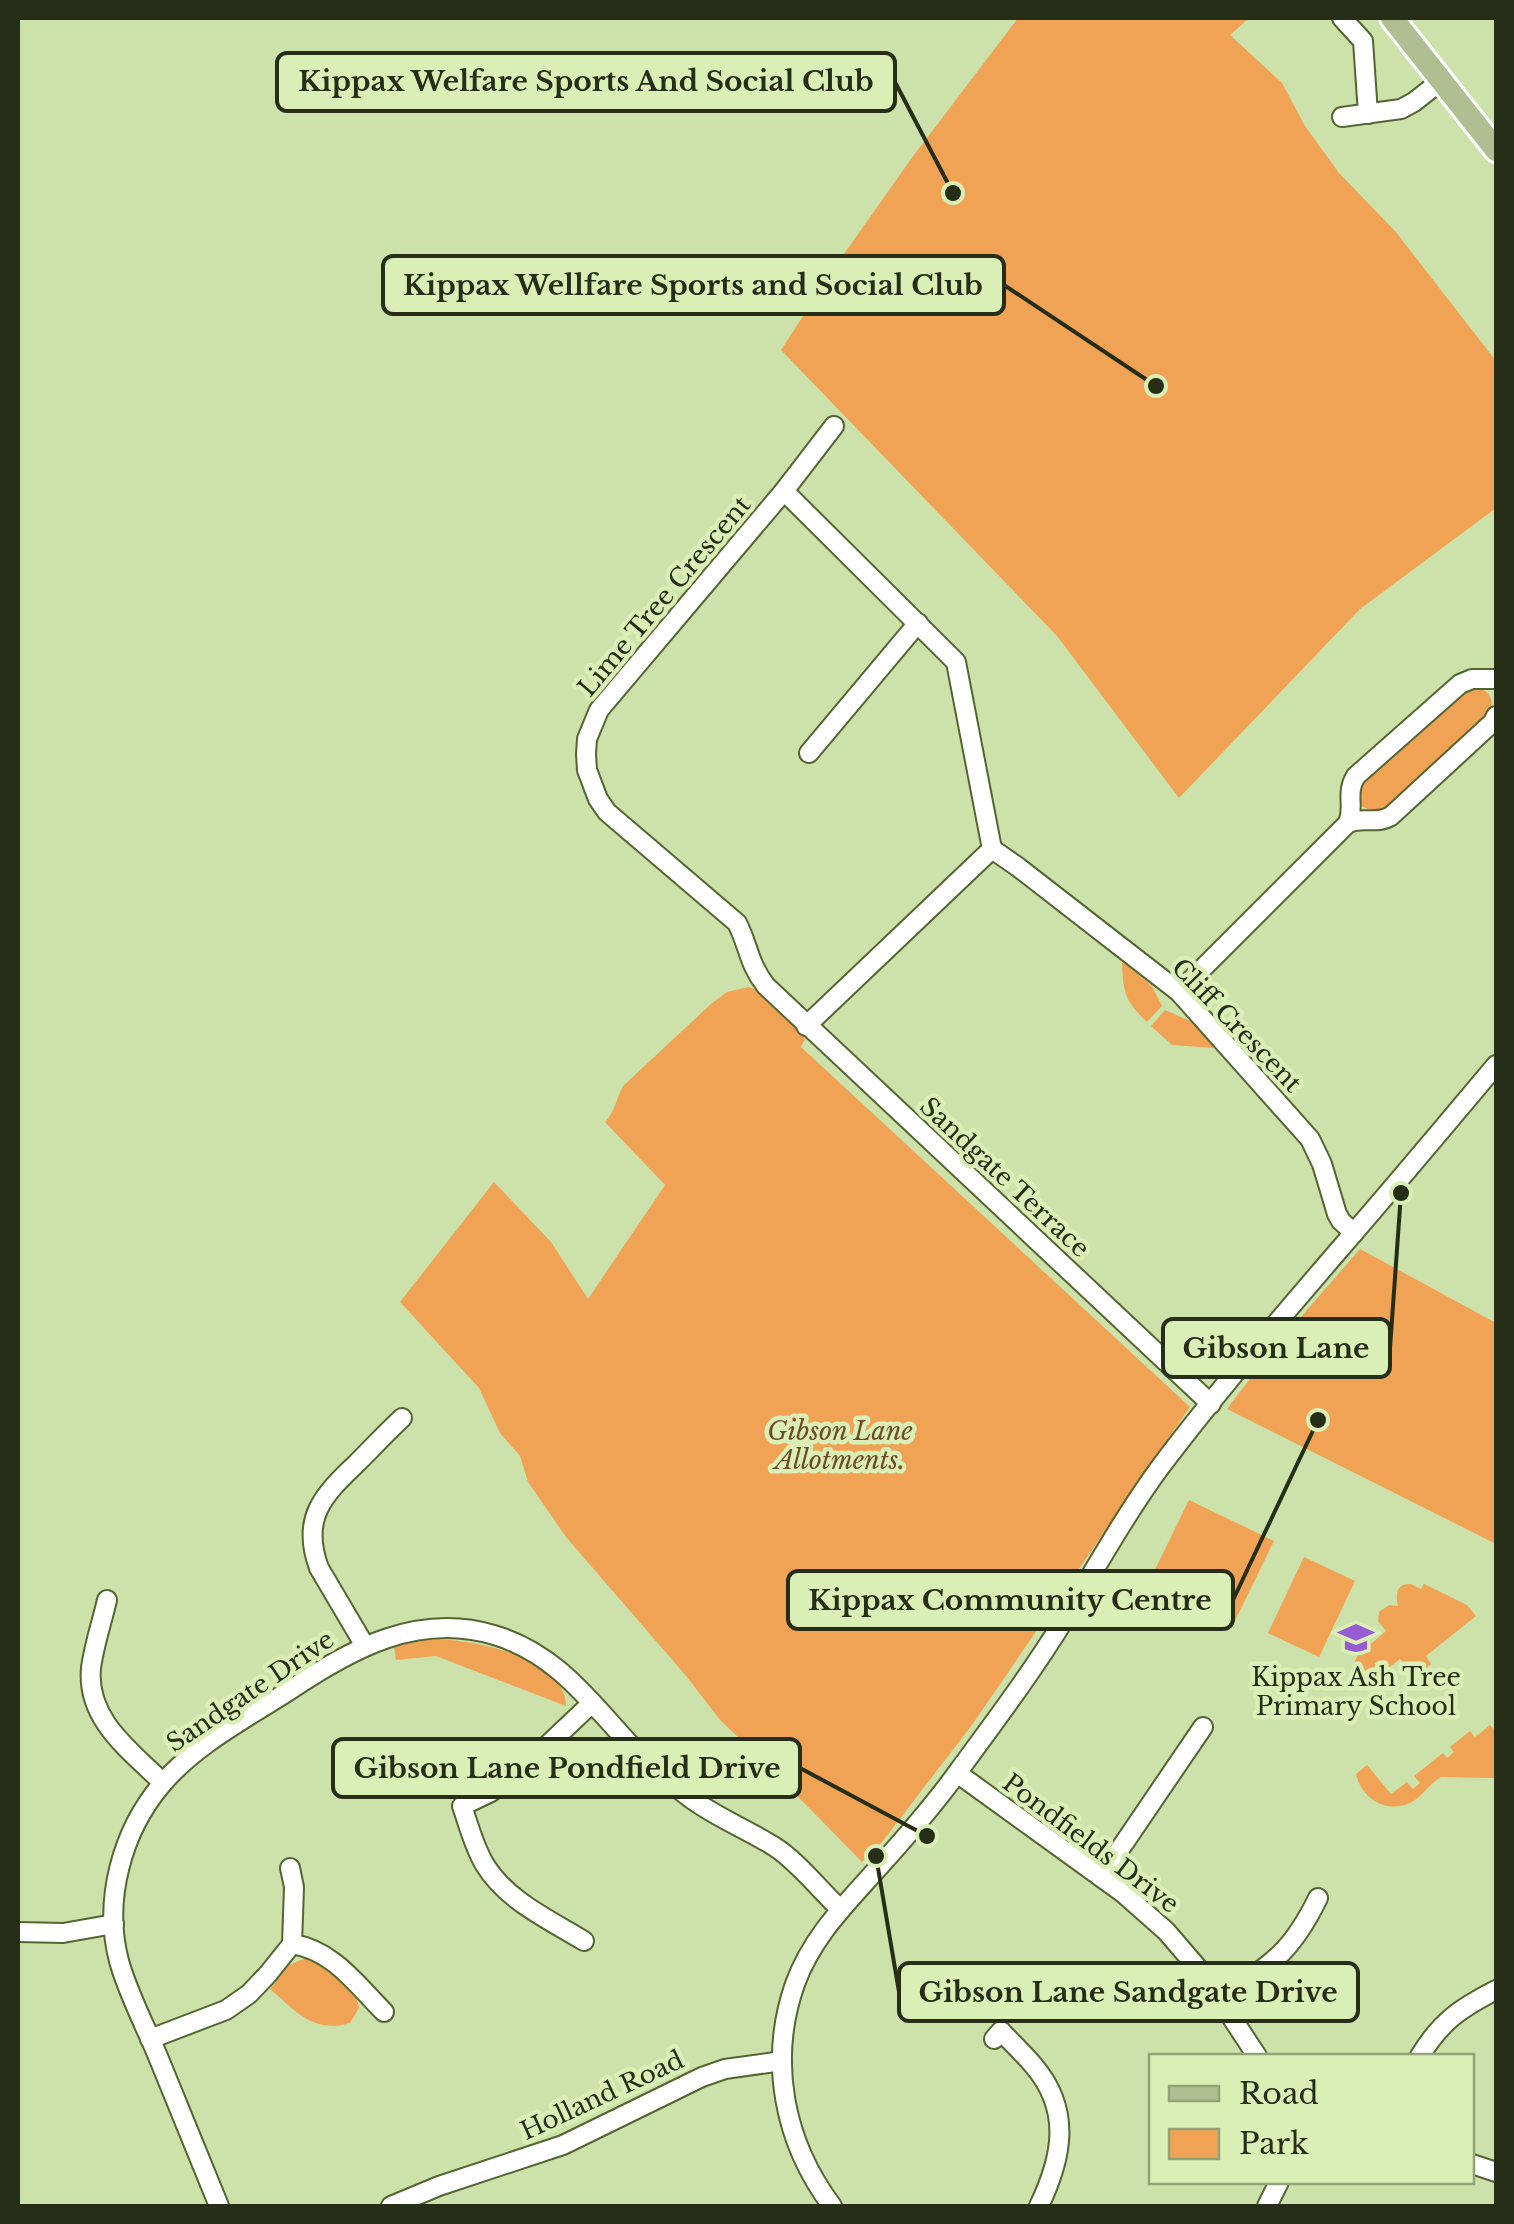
<svg xmlns="http://www.w3.org/2000/svg" width="1514" height="2224" font-family="'Libre Baskerville',serif">
	<style>
		.green { fill: #f0a355 }
		.lines { fill: none; stroke-linecap: round; stroke-linejoin: round }
		.minor-casing { stroke: #546532; stroke-width: 22 }
		.major-casing { stroke: #fff; stroke-width: 28 }
		.minor { stroke: #fff; stroke-width: 18 }
		.major { stroke: #b0bf92; stroke-width: 22 }
		.labels { text-anchor: middle; stroke-width: 9; stroke-linejoin: round; paint-order: stroke }
		.street-label { font-size: 25px; fill: #262e18; stroke: #daefb6 }
		.park-label { font-size: 25px; font-style: italic; fill: #714b25; stroke: #daefb6 }
		.poi-label { font-size: 25px; fill: #262e18; stroke: #daefb6 }
		.leader { fill: none; stroke: #262e18; stroke-width: 4 }
		.callout-dot { fill: #262e18; stroke: #daefb6; stroke-width: 4 }
		.callout { fill: #daefb6; stroke: #262e18; stroke-width: 4 }
		.callout-label { font-size: 28px; text-anchor: middle; font-weight: bold; fill: #262e18 }
	</style>
	<rect width="100%" height="100%" fill="#cde2aa"/>
	<g class="green">
		<path d="M1018 18H1249L1230 35 1282 83 1305 126 1339 173 1395 231 1496 361V508L1360 609 1179 798 1057 636 781 350 839 261 911 159Z"/>
		<path d="M1471 687C1489 687 1498 702 1487 717L1386 809 1375 812 1361 806 1357 795 1361 784 1466 690Z"/>
		<path d="M1122 961 1152 986 1162 1006 1147 1022C1124 1000 1123 992 1122 961Z"/>
		<path d="M748 987C766 991 797 1022 805 1039L801 1047 1190 1407 972 1725 882 1842 862 1862 761 1759 720 1720 687 1677 566 1537 528 1482 520 1456 500 1433 479 1388 400 1302 494 1182 551 1242 588 1299 665 1185 605 1122C615 1112 616 1099 623 1086L712 1003 727 992Z"/>
		<path d="M1165 1010 1192 1022 1214 1048 1172 1045 1151 1026Z"/>
		<path d="M1360 1249 1496 1323V1544L1227 1409 1272 1350Z"/>
		<path d="M1189 1500 1274 1541 1232 1627 1147 1586Z"/>
		<path d="M1304 1557 1355 1581 1319 1657 1268 1633Z"/>
		<path d="M1411 1584 1421 1589 1424 1584 1467 1605 1476 1616 1426 1656 1431 1664 1415 1677 1400 1659C1384 1672 1371 1680 1354 1663L1365 1640 1372 1643 1386 1631 1378 1621 1379 1612 1389 1605 1398 1606C1396 1596 1395 1583 1411 1584Z"/>
		<path d="M432 1639C470 1639 566 1656 566 1706L436 1656 396 1660 394 1646Z"/>
		<path d="M1490 1725 1494 1729 1496 1728V1778L1441 1777C1430 1783 1425 1793 1415 1800 1391 1816 1362 1801 1356 1774L1367 1765 1391 1794 1407 1782 1413 1789 1420 1783 1414 1776 1443 1753 1447 1758 1454 1752 1450 1747 1470 1731 1475 1737Z"/>
		<path d="M306 1958C326 1960 358 1989 359 2008L350 2023C313 2034 296 2011 270 1989L289 1965Z"/>
	</g>
	<g class="lines">
		<defs>
			<g id="minor">
				<path d="M1342 18 1363 41 1368 114"/>
				<path d="M1342 117 1401 109 1414 102 1442 80"/>
				<path d="M834 426 784 491 599 710 587 739 586 754 587 770 598 799 607 812 737 923C749 946 748 963 766 986L1211 1404"/>
				<path d="M784 491 956 662 992 849"/>
				<path d="M809 753 918 623"/>
				<path d="M1348 823C1363 816 1376 825 1391 816L1493 722 1496 716"/>
				<path d="M992 849 1018 867 1179 992 1310 1139 1322 1164 1337 1214 1341 1221 1354 1233"/>
				<path d="M1179 992 1348 823C1355 806 1345 793 1356 776L1460 684 1472 679H1496"/>
				<path d="M806 1026 992 849"/>
				<path d="M107 1600C102 1622 94 1645 91 1668 86 1720 131 1751 163 1783"/>
				<path d="M365 1646 319 1568C301 1519 322 1496 356 1464 371 1449 386 1433 402 1418"/>
				<path d="M957 1773 1123 1893 1166 1931 1203 1974 1257 2056"/>
				<path d="M1101 1877 1203 1727"/>
				<path d="M18 1932 63 1933 114 1924"/>
				<path d="M584 1941C550 1920 507 1901 485 1865 474 1847 469 1826 462 1806L491 1792 518 1773 592 1703"/>
				<path d="M292 1944C333 1950 357 1985 384 2012"/>
				<path d="M1220 1998C1271 1964 1290 1955 1318 1898"/>
				<path d="M150 2039 226 2010 249 1994 268 1974 292 1944 294 1887 290 1868"/>
				<path d="M994 2039 1001 2031C1012 2043 1024 2054 1034 2066 1072 2111 1062 2158 1039 2206"/>
				<path d="M1420 2056C1441 2021 1461 2008 1496 1990"/>
				<path d="M1472 2164 1496 2172"/>
				<path d="M219 2206C199 2157 179 2108 159 2059 146 2027 128 1994 119 1961 103 1900 122 1831 162 1784 196 1744 247 1718 290 1690 351 1649 418 1612 494 1635 559 1654 593 1706 638 1753 653 1769 672 1784 689 1797 715 1817 747 1829 775 1847 797 1861 820 1890 840 1909"/>
				<path d="M391 2206 439 2186 563 2145 702 2077 725 2069 782 2061"/>
				<path d="M832 2206C784 2142 768 2061 795 1984 812 1937 845 1905 878 1868 907 1836 935 1804 960 1769 996 1720 1032 1672 1064 1620 1096 1568 1125 1515 1161 1466 1217 1392 1278 1321 1339 1250 1392 1189 1444 1127 1496 1065"/>
				<path d="M1267 2206 1279 2182"/>
			</g>
			<path id="major" d="M1392 18 1496 150"/>
		</defs>
		<use href="#minor" class="minor-casing"/>
		<use href="#major" class="major-casing"/>
		<use href="#minor" class="minor"/>
		<use href="#major" class="major"/>
	</g>
	<defs>
		<symbol id="school-bare" viewBox="-9 -9 18 18"><path d="M0-5L7-2L0 1L-7-2ZM-4 1L0 2.5L4 1V4Q0 6-4 4Z" fill="#975cd4" stroke="#daefb6" stroke-width="2.5" paint-order="stroke"/></symbol>
	</defs>
	<g fill-rule="evenodd">
		<use href="#school-bare" x="1331" y="1613" width="50" height="50"/>
	</g>
	<g class="labels">
		<g class="street-label">
			<text transform="translate(664 596) rotate(-50)" y="9">Lime Tree Crescent</text>
			<text transform="translate(1237 1025) rotate(46)" y="9">Cliff Crescent</text>
			<text transform="translate(1005 1177) rotate(43)" y="9">Sandgate Terrace</text>
			<text transform="translate(250 1691) rotate(-34)" y="9">Sandgate Drive</text>
			<text transform="translate(1091 1843) rotate(37)" y="9">Pondfields Drive</text>
			<text transform="translate(602 2095) rotate(-25)" y="9">Holland Road</text>
		</g>
		<g class="park-label">
			<text x="840" y="1440">Gibson Lane<tspan x="840" dy="29">Allotments.</tspan></text>
		</g>
		<g class="poi-label">
			<text x="1356" y="1686">Kippax Ash Tree<tspan x="1356" dy="29">Primary School</tspan></text>
		</g>
	</g>
	<path class="leader" d="M953 193L895 82M1156 386L1004 285M1401 1193L1390 1348M1318 1420L1233 1600M927 1836L800 1768M876 1856L899 1992"/>
	<g class="callout-dot">
		<circle cx="953" cy="193" r="10"/>
		<circle cx="1156" cy="386" r="10"/>
		<circle cx="1401" cy="1193" r="10"/>
		<circle cx="1318" cy="1420" r="10"/>
		<circle cx="927" cy="1836" r="10"/>
		<circle cx="876" cy="1856" r="10"/>
	</g>
	<g class="callout">
		<rect x="277" y="53" width="618" height="58" rx="10"/>
		<rect x="383" y="256" width="621" height="58" rx="10"/>
		<rect x="1163" y="1319" width="227" height="58" rx="10"/>
		<rect x="788" y="1571" width="445" height="58" rx="10"/>
		<rect x="333" y="1739" width="467" height="58" rx="10"/>
		<rect x="899" y="1963" width="459" height="58" rx="10"/>
	</g>
	<g class="callout-label">
		<text x="586" y="91">Kippax Welfare Sports And Social Club</text>
		<text x="693" y="295">Kippax Wellfare Sports and Social Club</text>
		<text x="1276" y="1358">Gibson Lane</text>
		<text x="1010" y="1610">Kippax Community Centre</text>
		<text x="567" y="1778">Gibson Lane Pondfield Drive</text>
		<text x="1128" y="2002">Gibson Lane Sandgate Drive</text>
	</g>
	<rect width="1514" height="2224" fill="none" stroke="#262e18" stroke-width="40"/>
	<rect x="1149" y="2054" width="325" height="130" fill="#daefb6" stroke="#92a277" stroke-width="2.5"/>
	<rect x="1169" y="2086" width="50" height="15" fill="#b0bf92" stroke="#92a277" stroke-width="2.5"/>
	<text x="1239" y="2104" font-size="30" fill="#262e18">Road</text>
	<rect x="1169" y="2129" width="50" height="30" fill="#f0a355" stroke="#92a277" stroke-width="2.5"/>
	<text x="1239" y="2154" font-size="30" fill="#262e18">Park</text>
</svg>
